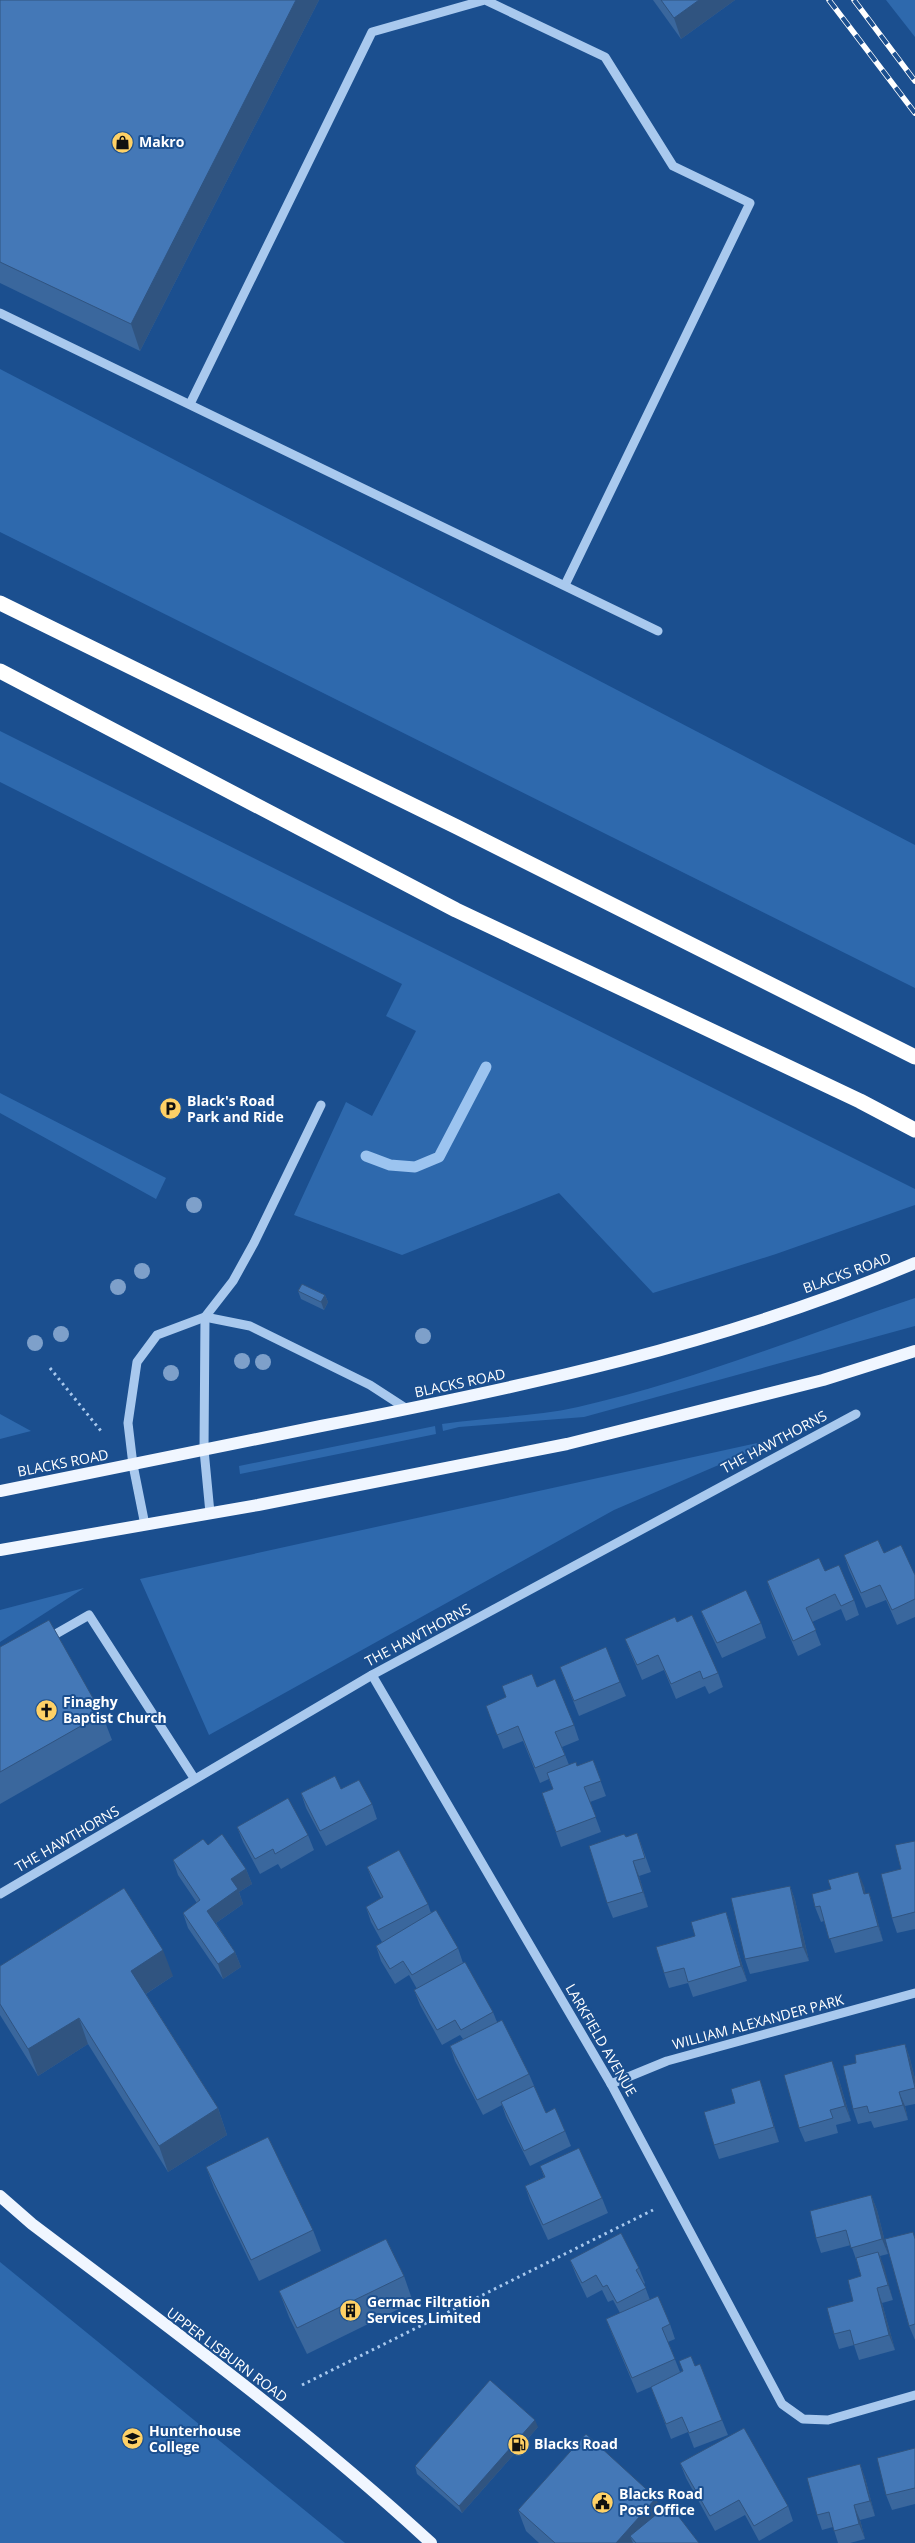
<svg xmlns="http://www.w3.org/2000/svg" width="915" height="2543" font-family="'Open Sans',sans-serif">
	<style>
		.green { fill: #2e69ad }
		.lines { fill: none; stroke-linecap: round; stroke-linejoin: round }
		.stream { stroke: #9cc4f0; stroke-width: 11 }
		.path { stroke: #a9c9ee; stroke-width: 3; stroke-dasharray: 2.5 4; stroke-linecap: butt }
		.minor { stroke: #a9c9ee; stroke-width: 9 }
		.major { stroke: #f0f6ff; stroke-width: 12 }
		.highway { stroke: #fff; stroke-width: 15 }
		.rail-casing { stroke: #fff; stroke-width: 5.5 }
		.rail { stroke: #1b4f8f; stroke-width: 4; stroke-dasharray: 11; stroke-linecap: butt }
		.tree { fill: #7ea0ca }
		.wall { fill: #3a679d }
		.shaded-wall { fill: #305480 }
		.building { fill: #4478b7; stroke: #305480 }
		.labels { text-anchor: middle; stroke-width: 4; stroke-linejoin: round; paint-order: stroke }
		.poi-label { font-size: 14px; font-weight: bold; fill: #fff; stroke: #1b4f8f; text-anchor: start }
		.street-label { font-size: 14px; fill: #fff; stroke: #1b4f8f }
	</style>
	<rect width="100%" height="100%" fill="#1b4f8f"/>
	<g class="green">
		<path d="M886 0H915V37Z"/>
		<path d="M0 369 915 845V988L0 532Z"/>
		<path d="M0 731 915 1189V1205L776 1254 653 1293 559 1193 402 1255 294 1215 346 1102 372 1116 416 1031 386 1016 402 984 0 782Z"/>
		<path d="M0 1093 166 1178 156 1199 0 1113Z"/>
		<path d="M915 1298V1326L584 1417 459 1427 443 1431 442 1424C487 1417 534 1417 578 1407 693 1381 804 1335 915 1298Z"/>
		<path d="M0 1414 31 1431 0 1439Z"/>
		<path d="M435 1426 436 1434 240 1474 239 1466Z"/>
		<path d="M784 1437 614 1510 209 1735 140 1579Z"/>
		<path d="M84 1588 0 1642V1610Z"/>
		<path d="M0 2262 345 2543H0Z"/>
	</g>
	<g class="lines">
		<path class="stream" d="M366 1156 390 1165 415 1167 439 1157 486 1067"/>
		<g class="path">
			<path d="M50 1368 101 1431"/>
			<path d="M302 2385 653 2210"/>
		</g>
		<g class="minor">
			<path d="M0 313 658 631"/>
			<path d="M190 404 372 32 485 0 605 57 673 166 750 203 565 585"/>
			<path d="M210 1513 204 1450 205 1317 233 1281 254 1243 321 1105"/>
			<path d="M145 1525 133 1465 128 1423 137 1362 157 1335 205 1317 250 1326 370 1385 407 1409"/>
			<path d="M47 1639 89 1615 194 1778"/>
			<path d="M372 1675 611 2084 782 2404 803 2419 828 2420 915 2395"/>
			<path d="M0 1894 372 1675 856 1414"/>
			<path d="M611 2084 667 2061 915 1993"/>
		</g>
		<g class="major">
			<path d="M0 1491C107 1470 214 1448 321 1426 523 1387 725 1344 915 1263"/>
			<path d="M0 1550 258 1505 567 1444 823 1380 915 1351"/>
			<path d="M0 2196 32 2224C167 2326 307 2428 431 2543"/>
		</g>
		<g class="highway">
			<path d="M0 603 457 827 915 1057"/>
			<path d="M0 671 456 910 860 1101 915 1130"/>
		</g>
		<defs>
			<g id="rail">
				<path d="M829 0 915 113"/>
				<path d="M854 0 915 81"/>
			</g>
		</defs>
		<use href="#rail" class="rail-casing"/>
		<use href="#rail" class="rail"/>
	</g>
	<g class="tree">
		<circle cx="194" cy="1205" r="8"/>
		<circle cx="142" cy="1271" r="8"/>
		<circle cx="118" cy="1287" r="8"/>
		<circle cx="61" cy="1334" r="8"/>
		<circle cx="423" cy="1336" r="8"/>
		<circle cx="35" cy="1343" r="8"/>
		<circle cx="242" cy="1361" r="8"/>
		<circle cx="263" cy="1362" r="8"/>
		<circle cx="171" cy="1373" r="8"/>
	</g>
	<g class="wall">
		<path d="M0 0H319L140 351 0 283Z"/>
		<path d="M653 0H735L681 39Z"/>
		<path d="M298 1291 325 1295 328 1302 324 1310 301 1299Z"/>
		<path d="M884 1553 915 1575V1617L897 1625 886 1600 866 1608 849 1570 844 1555Z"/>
		<path d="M825 1571 854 1600 859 1615 846 1621 841 1609 812 1622 821 1645 798 1656 772 1596 767 1581Z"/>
		<path d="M701 1611 761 1623 766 1638 722 1658 707 1626Z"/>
		<path d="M677 1622 718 1673 723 1687 709 1694 705 1686 676 1699 664 1670 642 1680 631 1654 625 1639Z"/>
		<path d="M0 1647 102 1714 112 1740 0 1804Z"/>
		<path d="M560 1667 620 1682 626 1696 579 1716Z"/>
		<path d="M537 1687 574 1725 579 1740 562 1747 569 1765 577 1766 593 1760 606 1796 590 1802 601 1832 561 1847 542 1793 553 1789 549 1779 540 1783 523 1741 503 1749 486 1706Z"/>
		<path d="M341 1789 372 1804 377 1819 326 1846 306 1808 301 1793Z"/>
		<path d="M237 1827 308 1835 314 1850 281 1869 278 1864 260 1874 243 1842Z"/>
		<path d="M637 1833 651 1872 639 1876 648 1907 613 1918 607 1903 626 1837Z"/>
		<path d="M915 1841V1929L897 1933 892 1918 901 1869Z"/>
		<path d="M208 1845 246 1869 252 1884 239 1892 243 1904 216 1923 235 1952 241 1967 223 1979 188 1928 183 1913 197 1903 178 1875 173 1860Z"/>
		<path d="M367 1867 428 1904 431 1913 458 1948 463 1963 493 2012 497 2022 529 2074 535 2088 546 2113 565 2131 571 2146 530 2166 506 2117 502 2105 483 2115 455 2061 450 2046 463 2039 460 2035 442 2045 420 2005 414 1990 417 1989 409 1975 395 1984 381 1961 376 1946 382 1942 371 1922 366 1907 381 1898 373 1882Z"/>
		<path d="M790 1886 795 1900 809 1961 750 1974 745 1959Z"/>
		<path d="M864 1886 865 1894 869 1893 874 1908 883 1941 835 1953 824 1921 821 1922 815 1907Z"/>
		<path d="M726 1912 731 1927 747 1981 693 1997 688 1983 669 1988 664 1973 695 1936Z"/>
		<path d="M0 1966 173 1976 146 1994 218 2108 227 2135 168 2172 88 2044 38 2076 0 2015Z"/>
		<path d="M905 2044 910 2059 915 2079V2104L905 2106 908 2120 874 2128 871 2121 858 2124 853 2109 856 2063Z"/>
		<path d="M838 2076 851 2121 836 2125 838 2133 805 2142 799 2128Z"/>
		<path d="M760 2080 765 2095 779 2142 719 2159 714 2145 735 2103Z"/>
		<path d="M540 2166 602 2198 608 2213 548 2240 530 2201 525 2186 544 2177Z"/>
		<path d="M206 2167 313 2230 321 2251 259 2281 214 2188Z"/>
		<path d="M871 2195 877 2210 888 2254 880 2256 893 2300 882 2303 895 2350 859 2360 854 2345 839 2349 834 2334 853 2301 861 2276 857 2262 851 2245 821 2253 816 2238Z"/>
		<path d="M915 2238V2340L909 2326Z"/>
		<path d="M570 2260 639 2268 645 2283 644 2284 650 2300 670 2324 675 2339 668 2342 680 2372 695 2366 722 2420 728 2435 694 2448 688 2432 671 2439 651 2387 653 2386 637 2393 612 2334 606 2319 620 2313 613 2300 608 2302 602 2290 587 2298 576 2275Z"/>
		<path d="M404 2276 413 2302 307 2354 289 2317 279 2291Z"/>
		<path d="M538 2427 462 2513 417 2474 415 2466Z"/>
		<path d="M915 2448V2504L892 2510 886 2495Z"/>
		<path d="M680 2463 788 2506 793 2521 759 2541 745 2515 715 2531 686 2478Z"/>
		<path d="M860 2464 865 2478 875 2516 860 2520 865 2539 850 2543H838L833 2527 822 2530 817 2515Z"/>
		<path d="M518 2510 661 2511 699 2543H539L526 2531Z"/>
	</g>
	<g class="shaded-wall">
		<path d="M296 0H319L140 351 131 324Z"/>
		<path d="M699 0H735L681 39 674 18Z"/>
		<path d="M325 1295 328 1302 324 1310 321 1302Z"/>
		<path d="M633 1861 639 1876 648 1907 643 1892Z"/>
		<path d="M246 1869 252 1884 239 1892 243 1904 213 1925 207 1911 231 1879Z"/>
		<path d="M858 1872 864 1886 869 1909 864 1894Z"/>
		<path d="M790 1886 795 1900 809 1961 803 1947Z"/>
		<path d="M869 1893 874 1908 883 1941 878 1926Z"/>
		<path d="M726 1912 731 1927 747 1981 741 1966Z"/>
		<path d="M163 1950 173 1976 141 1997 131 1971Z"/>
		<path d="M235 1952 241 1967 223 1979 218 1964Z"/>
		<path d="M79 2018 88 2044 38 2076 28 2049Z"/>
		<path d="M905 2044 910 2059 915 2079V2087Z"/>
		<path d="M832 2061 838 2076 851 2121 845 2106Z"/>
		<path d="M760 2080 765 2095 779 2142 774 2127Z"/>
		<path d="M899 2092 905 2106 908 2120 903 2105Z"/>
		<path d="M218 2108 227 2135 168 2172 159 2146Z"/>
		<path d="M871 2195 877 2210 888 2254 882 2239Z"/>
		<path d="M878 2252 884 2266 893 2300 888 2285Z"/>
		<path d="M877 2288 882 2303 895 2350 889 2335Z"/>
		<path d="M535 2420 538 2427 462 2513 459 2506Z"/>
		<path d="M860 2464 865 2478 875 2516 870 2501Z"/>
		<path d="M656 2498 664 2519 630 2536 633 2543H616Z"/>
		<path d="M854 2505 860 2520 865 2539 859 2524Z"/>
	</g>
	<g class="building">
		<path d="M0 0H296L131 324 0 262Z"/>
		<path d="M661 0H699L674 18Z"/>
		<path d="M302 1284 325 1295 321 1302 298 1291Z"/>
		<path d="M878 1540 884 1553 901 1545 915 1575V1599L892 1610 880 1585 861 1593 844 1555Z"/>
		<path d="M819 1558 825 1571 839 1565 854 1600 841 1606 835 1594 806 1608 816 1630 793 1641 767 1581Z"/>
		<path d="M746 1590 761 1623 717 1643 701 1611Z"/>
		<path d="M692 1615 718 1673 703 1679 700 1671 671 1684 658 1655 637 1665 625 1639 675 1617 677 1622Z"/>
		<path d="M49 1620 102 1714 0 1772V1647Z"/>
		<path d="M606 1647 620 1682 574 1701 560 1667Z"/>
		<path d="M532 1674 537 1687 555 1679 574 1725 555 1732 565 1755 535 1768 518 1726 497 1735 486 1706 506 1697 502 1686Z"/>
		<path d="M593 1760 601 1781 584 1787 596 1817 556 1832 542 1793 553 1789 547 1773 576 1762 577 1766Z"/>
		<path d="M335 1776 341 1789 359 1780 372 1804 320 1831 301 1793Z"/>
		<path d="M288 1798 308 1835 275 1854 273 1849 255 1859 237 1827Z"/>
		<path d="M637 1833 645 1858 633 1861 643 1892 607 1903 589 1846 624 1834 626 1837Z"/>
		<path d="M222 1834 246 1869 231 1879 238 1889 207 1911 235 1952 218 1964 183 1913 200 1900 173 1860 203 1839 208 1845Z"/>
		<path d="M915 1841V1912L892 1918 881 1874 901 1869 895 1845Z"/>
		<path d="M399 1850 428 1904 378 1930 366 1907 383 1897 367 1867Z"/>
		<path d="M858 1872 864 1894 869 1893 878 1926 829 1939 820 1906 815 1907 812 1894 831 1889 828 1880Z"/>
		<path d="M790 1886 803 1947 745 1959 731 1898Z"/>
		<path d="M124 1888 163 1950 131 1971 218 2108 159 2146 79 2018 28 2049 0 2004V1966Z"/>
		<path d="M436 1910 458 1948 412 1975 403 1961 390 1969 376 1946Z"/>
		<path d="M726 1912 741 1966 688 1982 684 1968 664 1973 656 1947 695 1936 691 1922Z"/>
		<path d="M465 1962 493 2012 461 2030 455 2020 437 2030 414 1990Z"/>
		<path d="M502 2020 529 2074 477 2100 450 2046Z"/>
		<path d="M905 2044 915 2088 899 2092 903 2105 869 2113 867 2106 853 2109 843 2066 856 2063 855 2055Z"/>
		<path d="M832 2061 845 2106 830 2110 833 2118 799 2128 784 2075Z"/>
		<path d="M760 2080 774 2127 714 2145 704 2112 735 2103 731 2089Z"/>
		<path d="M534 2086 546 2113 555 2108 565 2131 524 2151 501 2102Z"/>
		<path d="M268 2137 313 2230 251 2260 206 2167Z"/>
		<path d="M579 2148 602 2198 543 2225 525 2186 545 2177 540 2166Z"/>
		<path d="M871 2195 882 2239 851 2248 846 2230 816 2238 810 2211Z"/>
		<path d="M913 2232 915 2239V2324L909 2326 885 2239Z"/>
		<path d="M621 2233 639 2268 636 2270 646 2288 617 2303 607 2285 603 2287 596 2275 582 2283 570 2260Z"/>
		<path d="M386 2239 404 2276 297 2328 279 2291Z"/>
		<path d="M878 2252 888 2285 877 2288 889 2335 854 2345 850 2330 834 2334 827 2308 853 2301 848 2280 861 2276 856 2258Z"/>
		<path d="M658 2296 670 2324 662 2328 675 2359 632 2378 606 2319Z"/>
		<path d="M691 2356 695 2366 700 2364 722 2420 689 2433 682 2417 666 2424 651 2387 683 2371 679 2361Z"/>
		<path d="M490 2380 535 2420 459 2506 415 2466Z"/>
		<path d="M744 2428 788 2506 754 2526 739 2500 710 2516 680 2463Z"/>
		<path d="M586 2434 656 2498 616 2543H555L518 2510Z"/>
		<path d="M915 2448V2488L886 2495 877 2458Z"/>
		<path d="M860 2464 870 2501 854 2505 859 2524 834 2531 829 2512 817 2515 807 2478Z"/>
		<path d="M669 2504 699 2543H636L630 2536Z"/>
	</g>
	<defs>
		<symbol id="shop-disc" viewBox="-11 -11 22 22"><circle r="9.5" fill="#ffd166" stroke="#1b4f8f"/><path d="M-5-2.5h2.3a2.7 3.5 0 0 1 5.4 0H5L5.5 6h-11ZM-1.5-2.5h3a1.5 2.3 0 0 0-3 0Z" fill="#111"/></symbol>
		<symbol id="parking-disc" viewBox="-11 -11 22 22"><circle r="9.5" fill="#ffd166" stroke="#1b4f8f"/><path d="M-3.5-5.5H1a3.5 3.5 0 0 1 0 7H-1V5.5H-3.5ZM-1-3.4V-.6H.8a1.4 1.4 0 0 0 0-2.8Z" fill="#111"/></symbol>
		<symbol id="church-disc" viewBox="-11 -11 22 22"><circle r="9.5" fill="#ffd166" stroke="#1b4f8f"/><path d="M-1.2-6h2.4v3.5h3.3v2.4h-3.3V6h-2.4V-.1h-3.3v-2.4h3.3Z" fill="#111"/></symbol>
		<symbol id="building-disc" viewBox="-11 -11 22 22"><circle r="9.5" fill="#ffd166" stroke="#1b4f8f"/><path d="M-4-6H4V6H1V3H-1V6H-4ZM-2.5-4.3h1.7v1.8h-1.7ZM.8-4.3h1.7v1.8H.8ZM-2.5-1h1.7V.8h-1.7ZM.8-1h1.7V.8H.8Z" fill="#111"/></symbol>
		<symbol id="school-disc" viewBox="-11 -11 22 22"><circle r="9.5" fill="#ffd166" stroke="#1b4f8f"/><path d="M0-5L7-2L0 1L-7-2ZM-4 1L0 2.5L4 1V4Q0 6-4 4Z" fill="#111"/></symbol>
		<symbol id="fuel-disc" viewBox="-11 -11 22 22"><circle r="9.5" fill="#ffd166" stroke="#1b4f8f"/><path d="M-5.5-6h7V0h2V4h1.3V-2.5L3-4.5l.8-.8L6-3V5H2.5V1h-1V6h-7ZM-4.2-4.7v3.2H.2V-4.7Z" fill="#111"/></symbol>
		<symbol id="civic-disc" viewBox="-11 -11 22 22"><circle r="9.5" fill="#ffd166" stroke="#1b4f8f"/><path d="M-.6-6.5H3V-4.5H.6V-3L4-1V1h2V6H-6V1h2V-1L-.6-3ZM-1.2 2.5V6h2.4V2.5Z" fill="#111"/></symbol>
	</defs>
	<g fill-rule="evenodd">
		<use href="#shop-disc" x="110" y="130" width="25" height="25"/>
		<use href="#parking-disc" x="158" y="1096" width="25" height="25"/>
		<use href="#church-disc" x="34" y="1698" width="25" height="25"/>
		<use href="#building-disc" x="338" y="2298" width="25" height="25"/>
		<use href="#school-disc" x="120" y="2426" width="25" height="25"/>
		<use href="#fuel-disc" x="506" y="2432" width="25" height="25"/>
		<use href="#civic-disc" x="590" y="2490" width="25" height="25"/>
	</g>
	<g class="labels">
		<g class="poi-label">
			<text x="139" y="147">Makro</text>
			<text x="187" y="1106">Black's Road<tspan x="187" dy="16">Park and Ride</tspan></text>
			<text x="63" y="1707">Finaghy<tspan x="63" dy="16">Baptist Church</tspan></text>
			<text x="367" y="2307">Germac Filtration<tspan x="367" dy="16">Services Limited</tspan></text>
			<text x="149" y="2436">Hunterhouse<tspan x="149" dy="16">College</tspan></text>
			<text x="534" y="2449">Blacks Road</text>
			<text x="619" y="2499">Blacks Road<tspan x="619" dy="16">Post Office</tspan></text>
		</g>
		<g class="street-label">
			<text transform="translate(847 1273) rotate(-20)" y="5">BLACKS ROAD</text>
			<text transform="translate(460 1383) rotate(-12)" y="5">BLACKS ROAD</text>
			<text transform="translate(774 1442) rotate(-28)" y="5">THE HAWTHORNS</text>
			<text transform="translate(63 1463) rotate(-11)" y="5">BLACKS ROAD</text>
			<text transform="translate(418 1635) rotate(-28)" y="5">THE HAWTHORNS</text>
			<text transform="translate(67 1839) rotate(-30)" y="5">THE HAWTHORNS</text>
			<text transform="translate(758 2022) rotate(-15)" y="5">WILLIAM ALEXANDER PARK</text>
			<text transform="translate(601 2040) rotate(60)" y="5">LARKFIELD AVENUE</text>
			<text transform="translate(227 2355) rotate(37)" y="5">UPPER LISBURN ROAD</text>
		</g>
	</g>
</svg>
